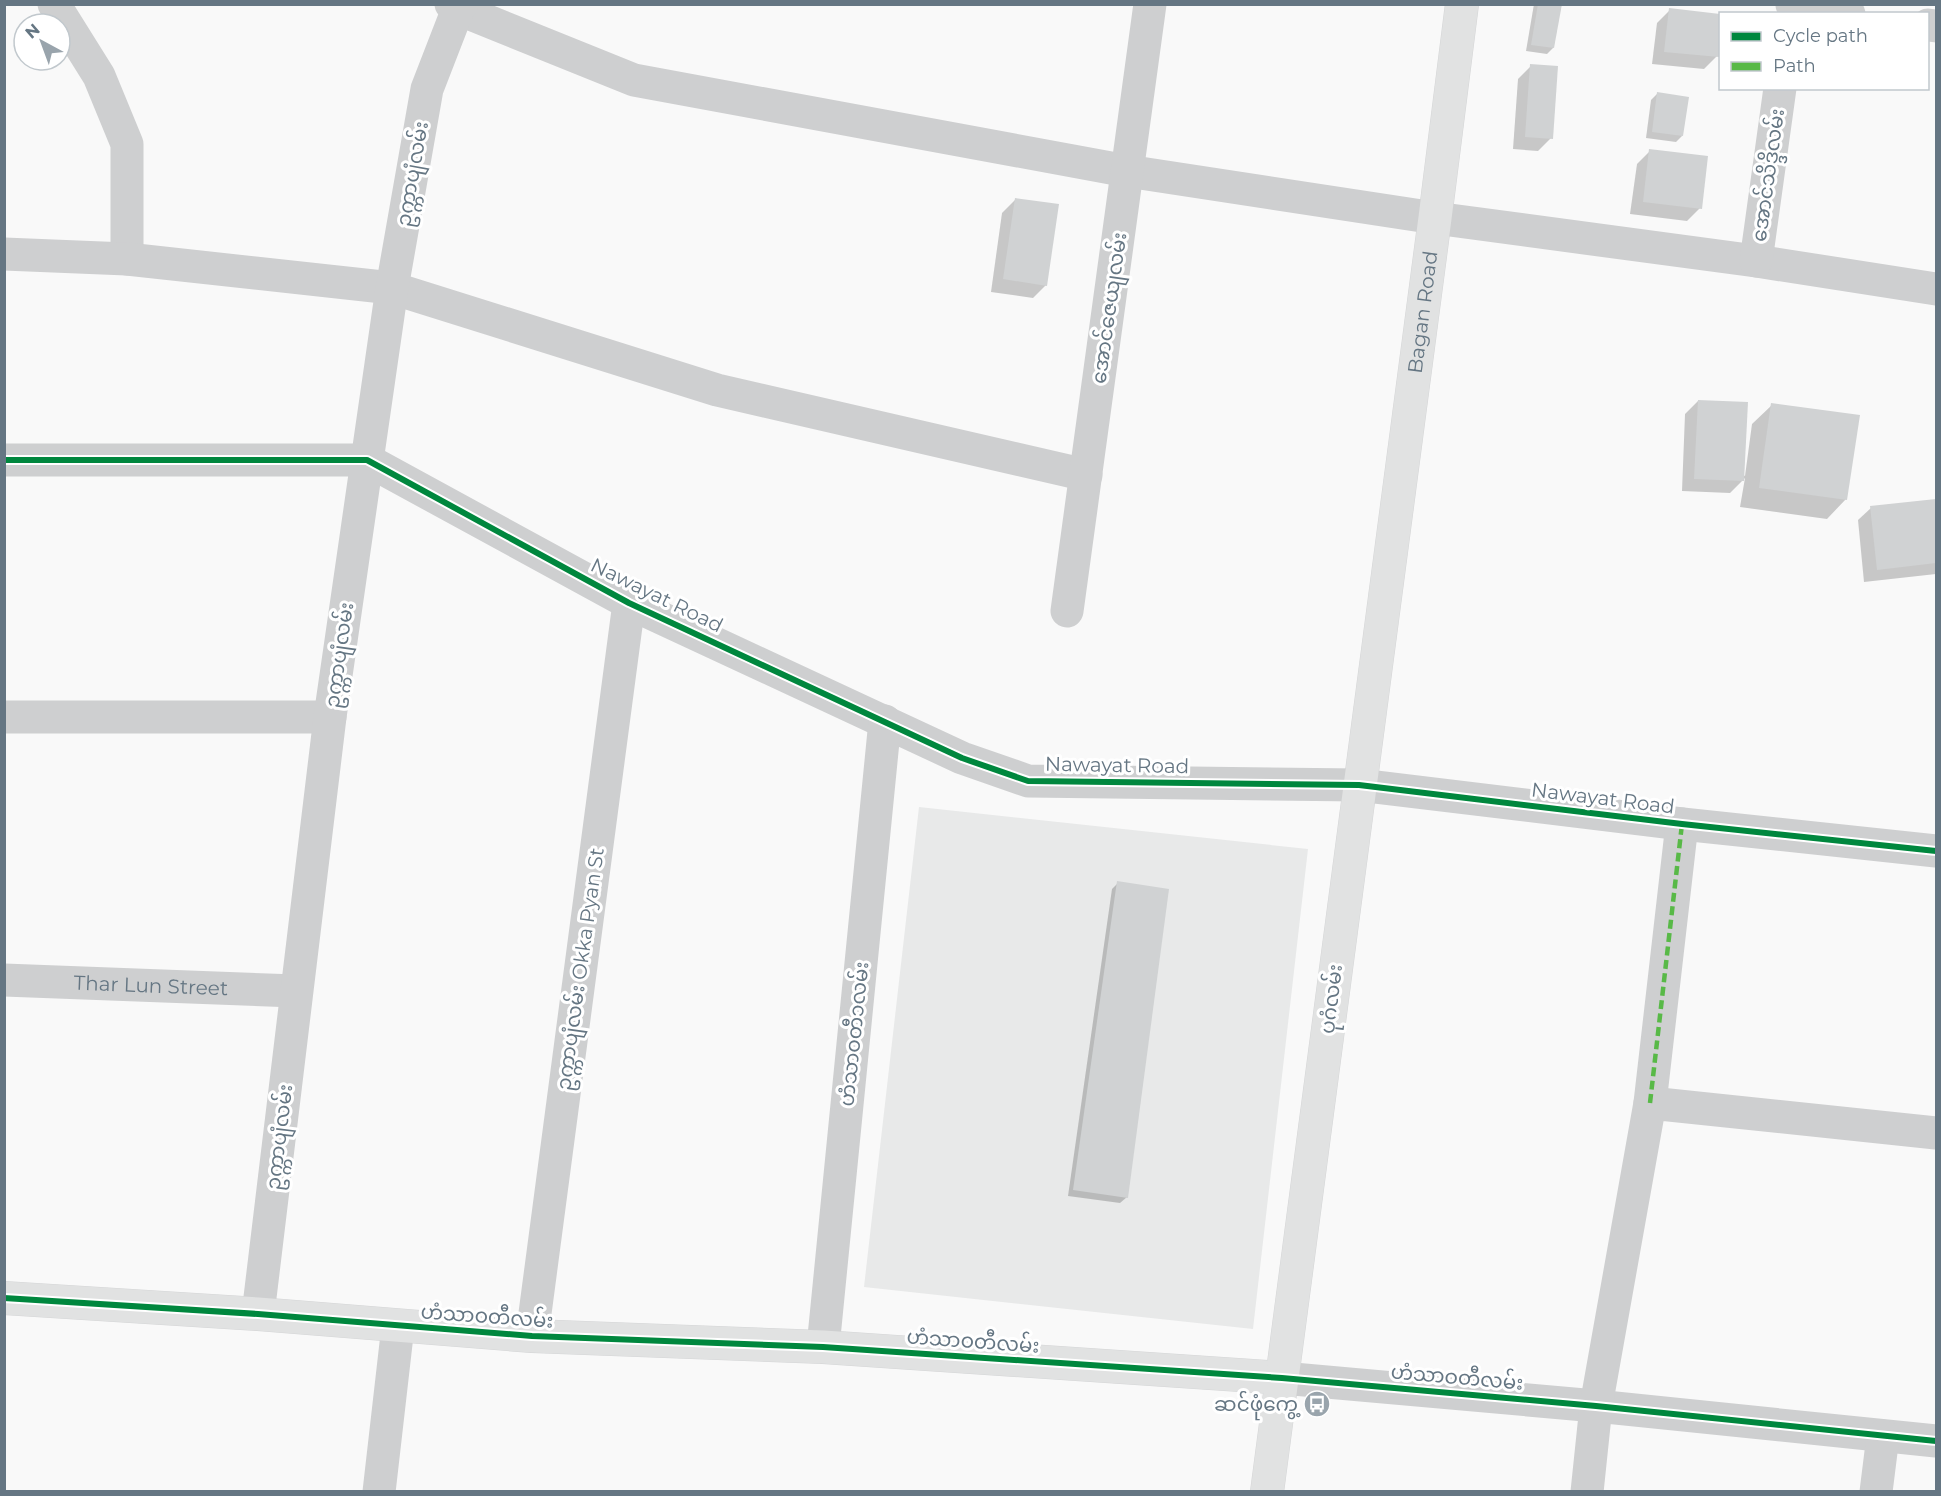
<svg xmlns="http://www.w3.org/2000/svg" width="1941" height="1496" font-family="Montserrat,'Noto Sans Myanmar',sans-serif">
	<style>
		.built { fill: #e8e9e9 }
		.shadow { fill: #0003 }
		.building { fill: #d0d2d3 }
		.lines { fill: none; stroke-linecap: round; stroke-linejoin: round }
		.secondary-casing { stroke: #d5d6d7; stroke-width: 34 }
		.street { stroke: #cecfd0; stroke-width: 33 }
		.secondary { stroke: #e1e2e2; stroke-width: 33 }
		.quiet { stroke: #58b947; stroke-width: 4.5; stroke-dasharray: 9 4.5; stroke-linecap: butt }
		.cycleway-casing { stroke: #fff; stroke-width: 10 }
		.cycleway { stroke: #00873e; stroke-width: 6 }
		.labels { text-anchor: middle; stroke-width: 6; stroke-linejoin: round; paint-order: stroke }
		.street-label { font-size: 20px; fill: #657683; stroke: #fff }
		.poi-label { font-size: 20px; fill: #657683; stroke: #fff; text-anchor: end }
	</style>
	<rect width="100%" height="100%" fill="#f9f9f9"/>
	<path class="built" d="M919 807 1308 849 1253 1329 864 1287Z"/>
	<g class="shadow">
		<path d="M1534 4H1560L1553 48 1547 54 1526 51Z"/>
		<path d="M1670 10 1720 16 1717 56 1704 69 1652 64 1657 23Z"/>
		<path d="M1531 66 1551 138 1538 151 1513 149 1518 79Z"/>
		<path d="M1657 94 1682 136 1676 142 1646 138 1651 100Z"/>
		<path d="M1650 151 1700 208 1687 221 1630 214 1637 164Z"/>
		<path d="M1015 200 1046 285 1033 298 991 292 1002 213Z"/>
		<path d="M1698 401 1743 475 1745 476 1752 424 1772 405 1846 499 1827 519 1740 507 1745 478 1730 493 1682 491 1685 414Z"/>
		<path d="M1936 500V574L1864 582 1858 520 1871 508Z"/>
		<path d="M1118 883 1127 1197 1120 1203 1068 1196 1112 889Z"/>
	</g>
	<g class="building">
		<path d="M1538 4H1562L1554 48 1531 45Z"/>
		<path d="M1669 8 1720 14 1719 57 1664 52Z"/>
		<path d="M1530 64 1558 66 1553 139 1525 137Z"/>
		<path d="M1657 92 1689 97 1683 136 1652 132Z"/>
		<path d="M1649 149 1708 156 1702 209 1643 202Z"/>
		<path d="M1015 198 1059 204 1047 286 1003 279Z"/>
		<path d="M1698 400 1748 402 1744 481 1694 479Z"/>
		<path d="M1771 403 1860 415 1847 500 1759 488Z"/>
		<path d="M1936 499V563L1877 570 1870 506Z"/>
		<path d="M1117 881 1169 889 1128 1198 1073 1190Z"/>
	</g>
	<g class="lines">
		<defs>
			<g id="secondary">
				<path d="M4 1298 258 1314 532 1336 823 1347 1282 1378"/>
				<path id="s2" d="M1267 1492 1435 218 1462 4"/>
			</g>
		</defs>
		<use href="#secondary" class="secondary-casing"/>
		<g class="street">
			<path d="M54 4 99 76 127 144V259"/>
			<path d="M451 4 458 9 634 80 1127 171 1435 218 1756 261 1936 289"/>
			<path d="M1792 5 1849 14"/>
			<path d="M1928 25 1936 26"/>
			<path d="M4 254 127 259 392 288 717 390 1086 475"/>
			<path d="M1756 261 1780 88"/>
			<path d="M4 460H367L629 603 962 758 1028 781 1359 785 1682 824 1936 851"/>
			<path d="M1067 611 1150 4"/>
			<path d="M4 717H330"/>
			<path id="s1" d="M4 980 296 991"/>
			<path d="M1650 1103 1682 824"/>
			<path d="M258 1314 330 717 392 288 427 89 458 9 462 4"/>
			<path d="M532 1336 629 603"/>
			<path d="M823 1347 885 721"/>
			<path d="M1282 1378 1596 1406 1936 1441"/>
			<path d="M379 1492 398 1326"/>
			<path d="M1587 1492 1596 1406 1650 1103 1936 1133"/>
			<path d="M1876 1492 1883 1436"/>
		</g>
		<use href="#secondary" class="secondary"/>
		<path class="quiet" d="M1650 1103 1682 824"/>
		<defs>
			<g id="cycleway">
				<path d="M4 460H367L629 603 962 758 1028 781 1359 785 1682 824 1936 851"/>
				<path d="M4 1298 258 1314 532 1336 823 1347 1282 1378 1596 1406 1936 1441"/>
			</g>
		</defs>
		<use href="#cycleway" class="cycleway-casing"/>
		<use href="#cycleway" class="cycleway"/>
	</g>
	<defs>
		<symbol id="bus-disc" viewBox="-11 -11 22 22"><circle r="9.5" fill="#99a4ac" stroke="#fff"/><path d="M-5-6H5V4H4V6H2V4H-2V6H-4V4H-5ZM-3.5-4V0h7V-4ZM-3.5 1.2v1.5H-2V1.2ZM2 1.2v1.5H3.5V1.2Z" fill="#fff"/></symbol>
	</defs>
	<g fill-rule="evenodd">
		<use href="#bus-disc" x="1302" y="1389" width="30" height="30"/>
	</g>
	<g class="labels">
		<g class="street-label">
			<text transform="translate(412 174) rotate(-80)" y="7">ဥက္ကာပျံလမ်း</text>
			<text transform="translate(1768 175) rotate(-82)" y="7">အောင်သိဒ္ဒိလမ်း</text>
			<text transform="translate(1109 308) rotate(-82)" y="7">အောင်ဇေယျလမ်း</text>
			<text dy="7" stroke="none"><textPath href="#s2" startOffset="1190">Bagan Road</textPath></text>
			<text transform="translate(657 595) rotate(26)" y="7">Nawayat Road</text>
			<text transform="translate(339 655) rotate(-82)" y="7">ဥက္ကာပျံလမ်း</text>
			<text transform="translate(1117 765) rotate(1)" y="7">Nawayat Road</text>
			<text transform="translate(1603 798) rotate(7)" y="7">Nawayat Road</text>
			<text transform="translate(580 969) rotate(-82)" y="7">ဥက္ကာပျံလမ်း Okka Pyan St</text>
			<text dy="7" stroke="none"><textPath href="#s1" startOffset="147">Thar Lun Street</textPath></text>
			<text transform="translate(1331 999) rotate(-83)" y="7">ပုဂံလမ်း</text>
			<text transform="translate(854 1034) rotate(-84)" y="7">ဟံသာဝတီ၁လမ်း</text>
			<text transform="translate(279 1137) rotate(-83)" y="7">ဥက္ကာပျံလမ်း</text>
			<text transform="translate(487 1316) rotate(4)" y="7">ဟံသာဝတီလမ်း</text>
			<text transform="translate(973 1341) rotate(4)" y="7">ဟံသာဝတီလမ်း</text>
			<text transform="translate(1457 1377) rotate(5)" y="7">ဟံသာဝတီလမ်း</text>
		</g>
		<g class="poi-label">
			<text x="1298" y="1411">ဆင်ဖုံကွေ့</text>
		</g>
	</g>
	<rect width="1941" height="1496" fill="none" stroke="#657683" stroke-width="12"/>
	<rect x="1719" y="12" width="210" height="78" fill="#ffffff" stroke="#c1c8cd" stroke-width="1.5"/>
	<rect x="1731" y="32" width="30" height="9" fill="#00873e" stroke="#c1c8cd" stroke-width="1.5"/>
	<text x="1773" y="42" font-size="18" fill="#657683">Cycle path</text>
	<rect x="1731" y="62" width="30" height="9" fill="#58b947" stroke="#c1c8cd" stroke-width="1.5"/>
	<text x="1773" y="72" font-size="18" fill="#657683">Path</text>
	<g transform="translate(42 42) rotate(319)"><circle r="28" fill="#ffffff" stroke="#c1c8cd" stroke-width="1.5"/>
	<path d="M0-4.5L10 22L0 15L-10 22Z" fill="#99a4ac"/>
	<text y="-9" font-size="16" font-weight="bold" text-anchor="middle" fill="#657683">N</text>
	</g>
</svg>
